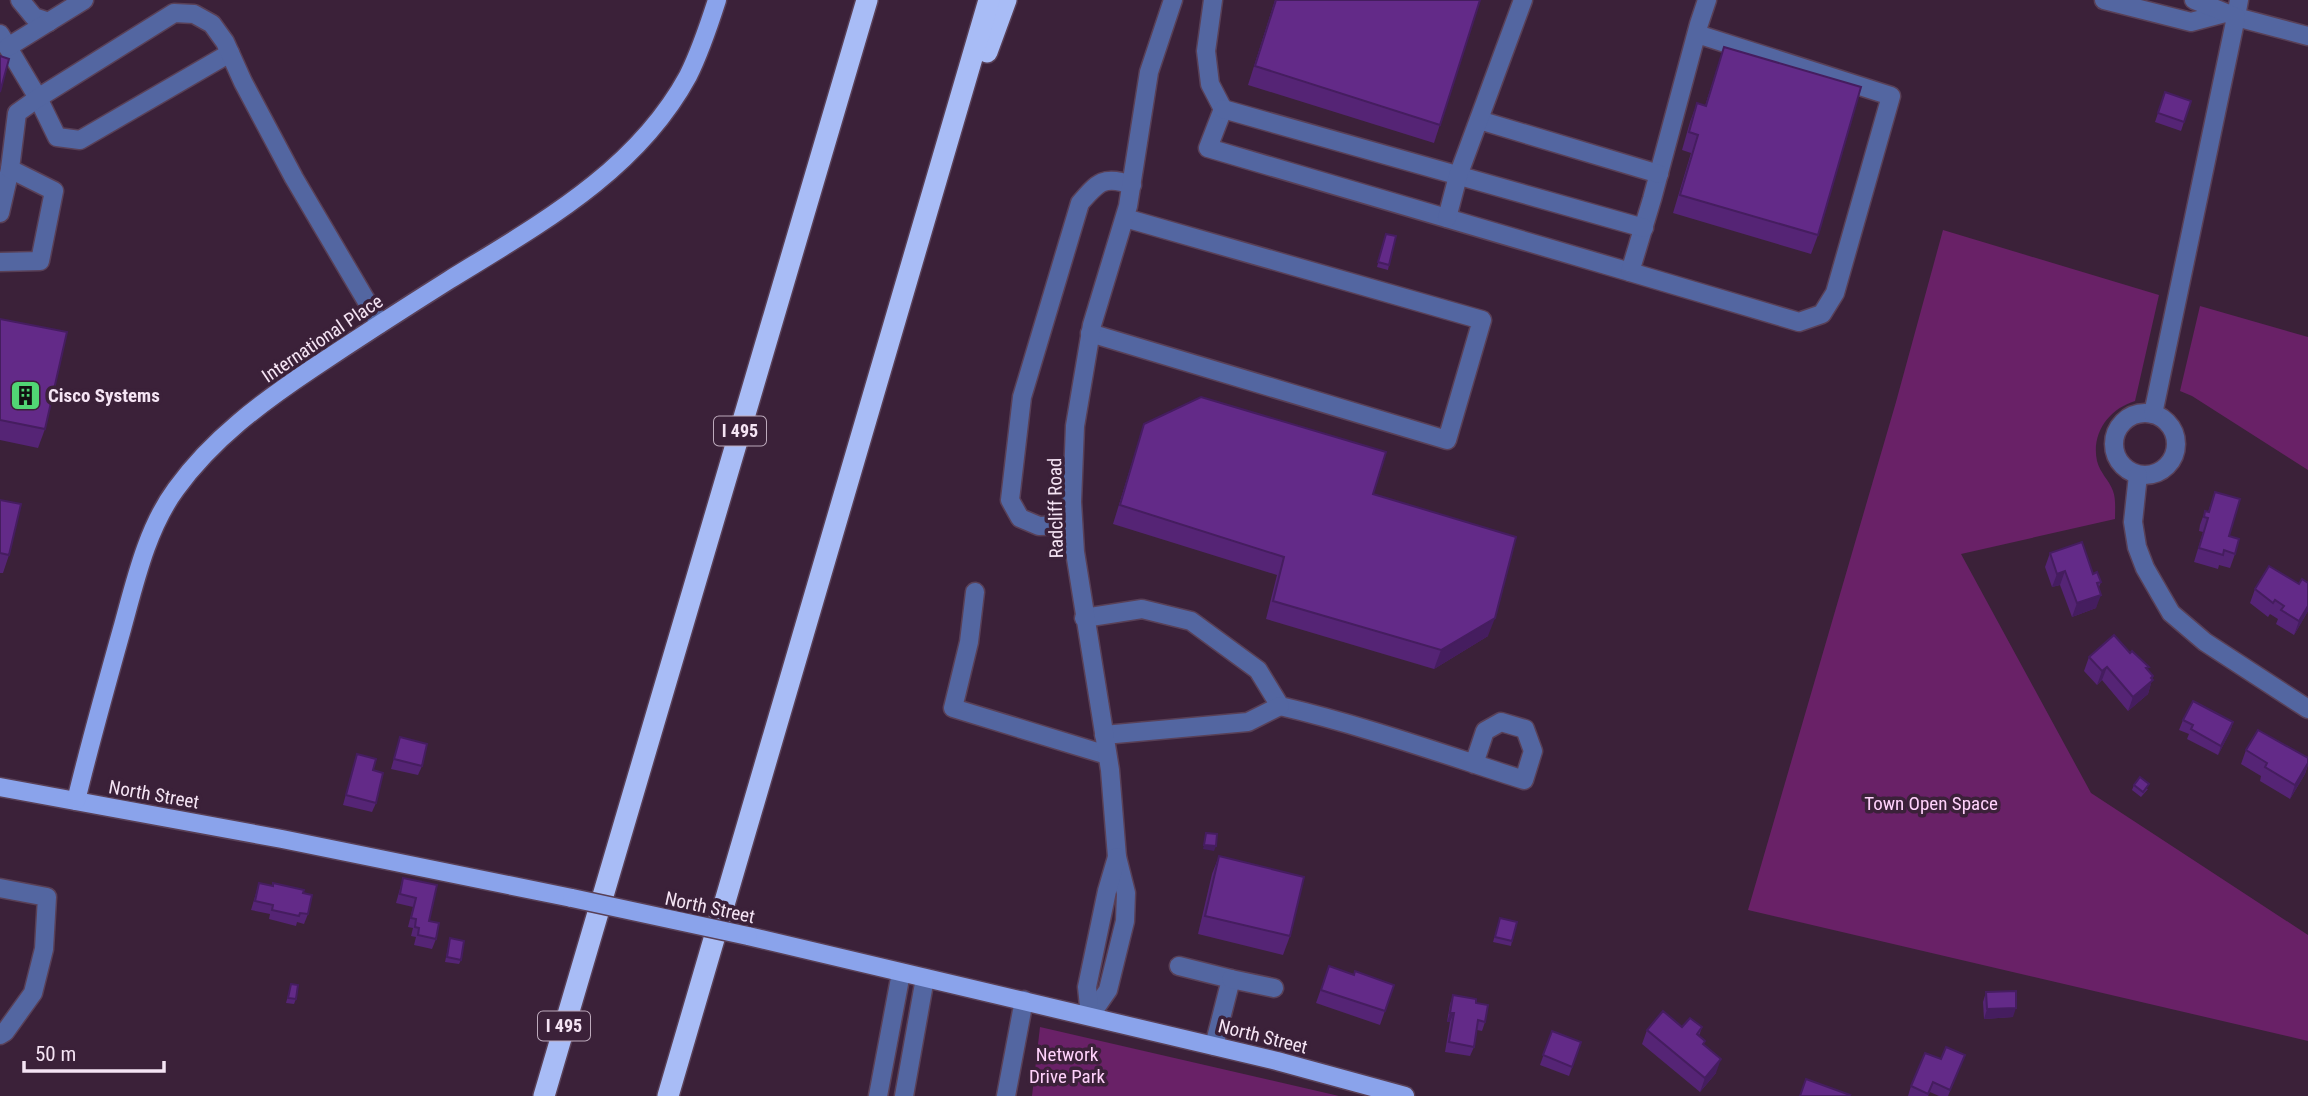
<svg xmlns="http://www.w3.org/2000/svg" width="2308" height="1096" font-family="'Roboto Condensed',sans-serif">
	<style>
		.green { fill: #692167 }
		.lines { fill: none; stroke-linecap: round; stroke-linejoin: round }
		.minor-casing { stroke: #594057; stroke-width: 21 }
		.major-casing { stroke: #594057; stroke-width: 21 }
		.highway-casing { stroke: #594057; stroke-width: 24 }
		.minor { stroke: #5366a1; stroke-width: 18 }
		.major { stroke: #8aa3eb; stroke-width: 18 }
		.highway { stroke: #a8bcf6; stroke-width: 21 }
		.major-bridge-casing { stroke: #594057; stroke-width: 21; stroke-linecap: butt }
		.major-bridge { stroke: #8aa3eb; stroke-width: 18 }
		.wall { fill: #552475 }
		.shaded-wall { fill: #451d5f }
		.building { fill: #632a88; stroke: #451d5f; stroke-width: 2 }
		.labels { text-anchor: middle; stroke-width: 7; stroke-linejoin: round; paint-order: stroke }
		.shield { fill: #3b2139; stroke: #bdaabc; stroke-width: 2 }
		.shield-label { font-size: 18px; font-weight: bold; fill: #f5e4f4 }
		.street-label { font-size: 19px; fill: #f5e4f4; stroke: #3b2139 }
		.poi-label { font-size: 19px; font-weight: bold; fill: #f5e4f4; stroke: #3b2139; text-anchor: start }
		.park-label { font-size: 19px; fill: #ffd2fb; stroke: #3b2139 }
	</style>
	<rect width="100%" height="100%" fill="#3b2139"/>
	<g class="green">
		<path d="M1943 230 2159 295 2135 401C2109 409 2091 433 2097 461 2100 473 2109 480 2113 491 2116 499 2115 510 2115 519L1961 554 2091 793 2308 935V1041L1748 910 1896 402Z"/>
		<path d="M2200 306 2308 337V470L2192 396 2180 391Z"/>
		<path d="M1040 1027 1339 1096H1032Z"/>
	</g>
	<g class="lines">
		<defs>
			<g id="minor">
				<path d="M20 0 34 17 49 22"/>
				<path d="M1213 0 1206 51 1210 84 1223 109 1208 148 1630 272"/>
				<path d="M2104 0 2191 22 2225 13"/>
				<path d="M2239 0 2236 17 2308 36"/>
				<path d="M0 34 38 98 57 137 80 140 230 53"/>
				<path d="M1697 34 1891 96 1835 293 1822 314 1799 322 1630 272 1652 199 1699 24 1707 0"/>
				<path d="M8 47 84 0"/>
				<path d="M1223 109 1644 228"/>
				<path d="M1479 120 1659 174"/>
				<path d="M0 213 10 169"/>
				<path d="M1447 218 1458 176 1523 0"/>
				<path d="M0 262 40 261 54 191 10 169 17 113 38 98 174 13 194 14 212 24 225 42 243 82 294 178 380 324"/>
				<path d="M1090 333 1447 440 1482 320 1125 218"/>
				<circle cx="2145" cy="444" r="31"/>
				<path d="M2153 414 2236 17 2194 0"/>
				<path d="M2138 475 2133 522 2137 547 2145 568 2171 613 2205 642 2308 709"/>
				<path d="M1073 525 1039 526 1020 518 1010 500 1022 397 1080 203C1098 182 1104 175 1132 185"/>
				<path d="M975 592 969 642 953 708 1107 755"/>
				<path d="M1084 618 1142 609 1191 621 1258 670 1280 706C1362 725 1443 754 1524 780L1533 751 1525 729 1501 722 1485 731 1474 764"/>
				<path d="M1104 735 1248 722 1280 706"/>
				<path d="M0 888 47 897 44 949 33 993 5 1032 0 1035"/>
				<path d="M1179 966 1231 979 1214 1046"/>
				<path d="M1231 979 1274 988"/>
				<path d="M1090 1016 1108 990 1125 921 1126 893 1117 857 1110 770 1075 552 1072 502 1075 426 1092 325 1128 206 1149 72 1173 0"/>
				<path d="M1090 1016 1087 987 1107 891 1117 857"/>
				<path d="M878 1096 901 973"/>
				<path d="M904 1096 925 978"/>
				<path d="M1006 1096 1024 1000"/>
			</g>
			<g id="major">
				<path d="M0 787 282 839 572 898"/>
				<path d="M76 801C90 743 106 686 122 629 135 582 147 528 176 489 212 439 262 402 313 368 358 338 403 309 449 280 538 225 636 172 688 76 700 52 709 25 717 0"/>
				<path d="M748 936 1277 1061 1405 1096"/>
			</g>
			<g id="highway">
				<path d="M987 52 1006 0"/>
				<path d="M544 1096 867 0"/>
				<path d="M668 1096 989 0"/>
			</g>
		</defs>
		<use href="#minor" class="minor-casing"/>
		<use href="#major" class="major-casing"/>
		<use href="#highway" class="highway-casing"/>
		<use href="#minor" class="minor"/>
		<use href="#major" class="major"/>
		<use href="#highway" class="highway"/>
		<defs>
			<path id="major-bridge" d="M572 898 748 936"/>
		</defs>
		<use href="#major-bridge" class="major-bridge-casing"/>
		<use href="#major-bridge" class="major-bridge"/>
	</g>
	<g class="wall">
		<path d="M1275 0H1480L1434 143 1248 85Z"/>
		<path d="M1724 47 1818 235 1811 254 1673 213 1691 153 1682 150 1690 122 1697 103 1705 106Z"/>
		<path d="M2165 92 2184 122 2181 131 2155 122Z"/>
		<path d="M1386 234 1389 265 1388 270 1377 267Z"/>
		<path d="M0 319 45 429 38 448 0 440Z"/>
		<path d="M1144 424 1373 494 1488 636 1434 669 1266 619 1277 575 1113 524Z"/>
		<path d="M2215 492 2235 554 2230 568 2219 565 2218 569 2194 562 2203 532 2199 531 2200 525 2205 511 2208 512Z"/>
		<path d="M0 500 9 555 3 573H0Z"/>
		<path d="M2050 553 2093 574 2101 582 2099 587 2096 608 2072 617 2060 585 2052 587 2045 567Z"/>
		<path d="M2308 583V611L2294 635 2276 624 2278 619 2270 614 2268 617 2250 603 2255 589Z"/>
		<path d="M2130 653 2153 676 2148 694 2128 711 2102 680 2097 685 2084 671 2089 657Z"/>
		<path d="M2183 720 2233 722 2230 732 2218 755 2187 739 2189 734 2179 730Z"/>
		<path d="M400 737 422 766 418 775 391 769Z"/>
		<path d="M2246 750 2308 758V765L2305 774 2290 799 2260 781 2261 776 2241 764Z"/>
		<path d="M357 754 373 770 376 803 372 812 343 805Z"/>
		<path d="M2134 785 2148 789 2141 797 2132 790Z"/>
		<path d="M1219 856 1290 936 1283 955 1198 934 1212 874Z"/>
		<path d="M403 878 437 885 429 921 436 939 432 949 414 945 416 937 411 936 413 928 408 927 413 907 396 903Z"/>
		<path d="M259 883 303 893 308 914 304 924 297 922 296 926 269 919 270 914 251 910Z"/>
		<path d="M1500 918 1512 941 1511 946 1493 942Z"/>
		<path d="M450 938 461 960 459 964 445 962Z"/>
		<path d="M1329 966 1353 975 1394 985 1380 1025 1316 1003Z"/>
		<path d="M291 984 296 999 294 1004 286 1003Z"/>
		<path d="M1986 992 2013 1017 1984 1019 1983 1002Z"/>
		<path d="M1453 995 1476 1003 1485 1022 1482 1031 1477 1030 1474 1047 1470 1056 1445 1052 1450 1022H1447L1450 1004Z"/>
		<path d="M1682 1027H1702L1699 1036 1716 1073 1700 1092 1642 1044 1647 1030Z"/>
		<path d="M1552 1031 1581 1042 1569 1076 1540 1065Z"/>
		<path d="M1965 1055 1948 1096H1939L1930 1092 1928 1096H1908L1911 1086 1941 1059Z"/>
	</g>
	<g class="shaded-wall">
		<path d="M2065 571 2060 585 2052 587 2057 574Z"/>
		<path d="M2101 595 2096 608 2072 617 2077 603Z"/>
		<path d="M2308 606V611L2294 635 2299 621Z"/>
		<path d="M1495 618 1488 636 1434 669 1441 650Z"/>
		<path d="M2107 667 2102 680 2097 685 2102 671Z"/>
		<path d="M2153 676 2148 694 2128 711 2133 697Z"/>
		<path d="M2233 722 2230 732 2218 755 2221 746Z"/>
		<path d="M2308 763 2305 774 2290 799 2295 785Z"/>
		<path d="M1204 845 1216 846 1214 851 1203 849Z"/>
		<path d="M2016 1008 2013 1017 1984 1019 1987 1009Z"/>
		<path d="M1450 1013H1454L1450 1022H1447Z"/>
		<path d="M1721 1059 1716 1073 1700 1092 1705 1078Z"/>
	</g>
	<g class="building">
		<path d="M1276 0H1480L1440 125 1255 66Z"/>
		<path d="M1724 47 1861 87 1818 235 1680 195 1698 135 1689 132 1697 103 1706 106Z"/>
		<path d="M0 56 9 59 0 92Z"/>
		<path d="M2165 92 2191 101 2184 122 2158 113Z"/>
		<path d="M1386 234 1396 236 1389 265 1378 262Z"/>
		<path d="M0 319 67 332 45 429 0 420Z"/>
		<path d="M1201 397 1386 452 1373 494 1516 537 1495 618 1441 650 1273 601 1284 557 1120 505 1144 424Z"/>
		<path d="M2215 492 2240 499 2229 536 2239 539 2235 554 2224 550 2223 555 2199 548 2208 518 2204 517 2205 511 2209 512Z"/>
		<path d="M0 500 21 504 9 555 0 553Z"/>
		<path d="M2082 542 2093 574 2097 572 2101 582 2097 583 2101 595 2077 603 2065 571 2057 574 2050 553Z"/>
		<path d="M2269 566 2299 584 2302 579 2308 583V606L2299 621 2281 610 2284 606 2275 600 2273 603 2255 589Z"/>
		<path d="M2114 635 2130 653 2132 651 2149 667 2146 668 2153 676 2151 678 2153 680 2133 697 2107 667 2102 671 2089 657Z"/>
		<path d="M2193 701 2233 722 2221 746 2191 729 2193 725 2183 720Z"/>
		<path d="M2258 730 2308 758V763L2295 785 2265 767 2267 763 2246 750Z"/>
		<path d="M400 737 427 744 422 766 394 759Z"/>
		<path d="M357 754 376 759 373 770 383 773 376 803 346 795Z"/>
		<path d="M2140 777 2149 784 2143 792 2134 785Z"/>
		<path d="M1206 833 1217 834 1216 846 1204 845Z"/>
		<path d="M1219 856 1304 877 1290 936 1205 916Z"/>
		<path d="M403 878 437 885 429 921 439 923 436 939 418 935 419 928 415 927 416 919 411 918 416 898 400 894Z"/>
		<path d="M259 883 273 886V883L304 890 303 893 312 895 308 914 300 913 299 916 272 910 273 905 255 901Z"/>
		<path d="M1500 918 1517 922 1512 941 1495 937Z"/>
		<path d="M450 938 464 941 461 960 447 957Z"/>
		<path d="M1329 966 1354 975 1355 971 1394 985 1385 1011 1321 990Z"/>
		<path d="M291 984 298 985 296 999 288 998Z"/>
		<path d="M2016 991V1008L1987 1009 1986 992Z"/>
		<path d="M1453 995 1476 999V1003L1488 1005 1485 1022 1478 1020 1474 1047 1449 1042 1454 1013H1450Z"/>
		<path d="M1663 1011 1682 1027 1690 1018 1702 1027 1697 1034 1705 1041 1703 1044 1721 1059 1705 1078 1647 1030Z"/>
		<path d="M1552 1031 1581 1042 1572 1067 1543 1055Z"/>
		<path d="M1946 1047 1965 1055 1950 1090 1933 1082 1928 1094 1911 1086 1925 1053 1941 1059Z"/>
		<path d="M1806 1079 1850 1095 1849 1096H1800Z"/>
	</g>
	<defs>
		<symbol id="building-square" viewBox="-11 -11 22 22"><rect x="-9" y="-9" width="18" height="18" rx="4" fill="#51d674" stroke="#3b2139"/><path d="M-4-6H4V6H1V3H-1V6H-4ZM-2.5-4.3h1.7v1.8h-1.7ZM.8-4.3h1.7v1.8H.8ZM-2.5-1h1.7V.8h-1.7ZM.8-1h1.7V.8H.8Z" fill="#111"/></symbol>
	</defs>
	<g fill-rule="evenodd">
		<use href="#building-square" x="8" y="378" width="35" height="35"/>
	</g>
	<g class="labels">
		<g class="shield">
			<rect x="714" y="416.5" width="52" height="29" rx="5"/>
			<rect x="538" y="1011.5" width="52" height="29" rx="5"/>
		</g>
		<g class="shield-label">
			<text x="740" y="437">I 495</text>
			<text x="564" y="1032">I 495</text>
		</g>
		<g class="street-label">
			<text transform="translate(322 338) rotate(-34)" y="7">International Place</text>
			<text transform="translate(1055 508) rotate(-91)" y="7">Radcliff Road</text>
			<text transform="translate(154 794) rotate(10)" y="7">North Street</text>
			<text transform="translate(710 907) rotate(12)" y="7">North Street</text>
			<text transform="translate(1263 1036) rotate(14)" y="7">North Street</text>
		</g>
		<g class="poi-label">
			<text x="48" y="402">Cisco Systems</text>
		</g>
		<g class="park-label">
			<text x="1931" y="810">Town Open Space</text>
			<text x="1067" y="1061">Network<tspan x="1067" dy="22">Drive Park</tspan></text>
		</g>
	</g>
	<path d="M24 1061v10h140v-10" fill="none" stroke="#f5e4f4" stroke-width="3.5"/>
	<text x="35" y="1061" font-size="21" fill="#f5e4f4" stroke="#3b2139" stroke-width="5" paint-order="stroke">50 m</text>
</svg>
